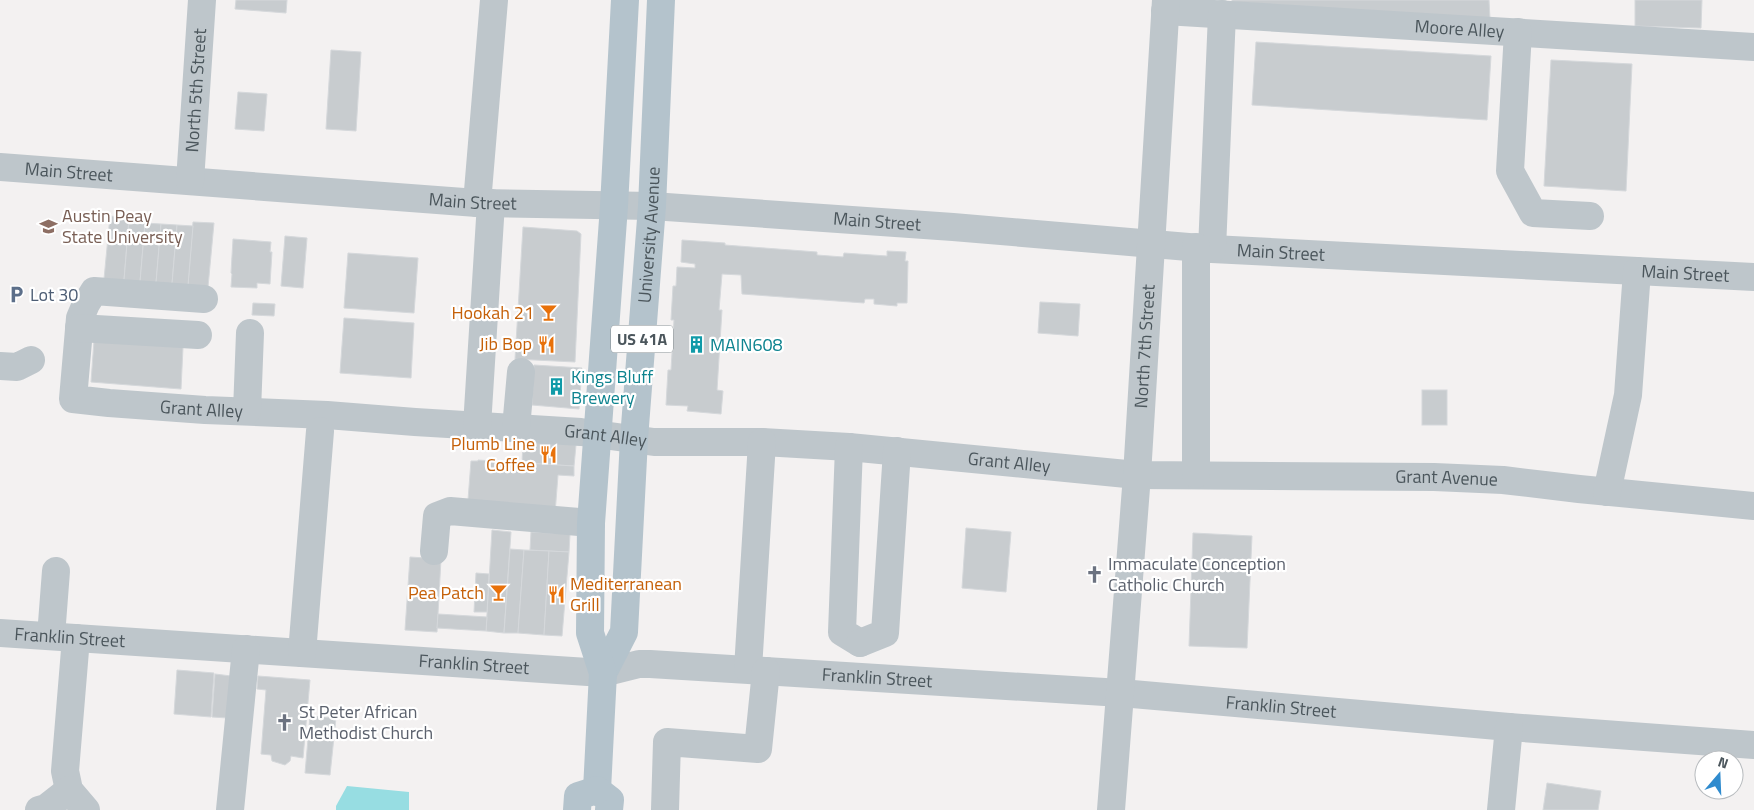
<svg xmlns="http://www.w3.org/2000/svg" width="1754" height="810" font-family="'Titillium Web',sans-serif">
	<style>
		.water { fill: #97dde2 }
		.building { fill: #c8cccf; stroke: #d5d8db }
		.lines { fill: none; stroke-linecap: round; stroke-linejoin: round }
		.minor { stroke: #bec6cb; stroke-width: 28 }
		.major { stroke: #b4c3cc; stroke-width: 28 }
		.labels { text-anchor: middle; stroke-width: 4.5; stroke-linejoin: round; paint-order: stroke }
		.shield { fill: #fff; stroke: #81898d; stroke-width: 1 }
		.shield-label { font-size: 16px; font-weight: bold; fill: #4b565c }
		.street-label { font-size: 18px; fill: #4b565c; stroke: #fff }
		.education-label { font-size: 18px; fill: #785e54; stroke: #fff; text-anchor: start }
		.service-label { font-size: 18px; fill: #4e5e75; stroke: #fff; text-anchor: start }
		.food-label { font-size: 18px; fill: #c56008; stroke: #fff; text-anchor: end }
		.culture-label { font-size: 18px; fill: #0d838f; stroke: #fff; text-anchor: start }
		.worship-label { font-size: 18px; fill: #5b616d; stroke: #fff; text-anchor: start }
	</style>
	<rect width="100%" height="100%" fill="#f3f1f1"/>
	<path class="water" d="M347 786 409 792V810H336V806Z"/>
	<g class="building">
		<path d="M236 0H287L286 13 235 9Z"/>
		<path d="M1232 0H1489L1490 19 1232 2Z"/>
		<path d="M1635 0H1702L1701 28 1635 26Z"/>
		<path d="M1256 42 1491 56 1487 120 1252 105Z"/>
		<path d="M331 50 361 52 356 131 326 129Z"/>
		<path d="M1551 60 1632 64 1626 191 1544 186Z"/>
		<path d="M238 92 267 94 264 131 235 129Z"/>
		<path d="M110 216 129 218 124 280 104 279Z"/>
		<path d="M129 221 145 223 140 282 124 280Z"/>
		<path d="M193 222 214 223 208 287 188 285Z"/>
		<path d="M145 223 161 224 156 283 140 282Z"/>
		<path d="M161 224 177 225 172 284 156 283Z"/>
		<path d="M177 225 193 226 188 285 172 284Z"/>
		<path d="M523 227 577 231 581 234 575 362 515 359Z"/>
		<path d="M285 236 307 238 303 288 281 286Z"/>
		<path d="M233 239 271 242 270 252H272L270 284 257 283V288L231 287 232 274 231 273Z"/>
		<path d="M682 240 725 243V245L817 252V255L843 257 844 253 887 256V251L906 252 905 261H908L907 303H897V306L874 304V299H865L864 303 742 294 741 275 722 274 719 310H722L717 390 723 391 721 414 687 411 688 406 666 405 668 370H671L674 320H671L673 286H676L677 267 695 268V264L681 262Z"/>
		<path d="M348 253 418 258 414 313 344 308Z"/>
		<path d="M1040 302 1080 304 1078 336 1038 333Z"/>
		<path d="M253 303 275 304 274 316 252 315Z"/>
		<path d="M344 318 414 323 411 378 340 373Z"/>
		<path d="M94 341 183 347 181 389 91 382Z"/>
		<path d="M534 365 582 368 579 409 532 405Z"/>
		<rect x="1422" y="390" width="25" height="35"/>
		<path d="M523 441 576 445 574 466 522 463Z"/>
		<path d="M478 460 574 466V476L558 475 555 514 468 500 471 461H478Z"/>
		<path d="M966 528 1011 532 1006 592 962 588Z"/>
		<path d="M492 530 511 532 504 633 486 631Z"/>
		<path d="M531 532 570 534 569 552 530 550Z"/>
		<path d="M1193 533 1252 536 1247 648 1189 646Z"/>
		<path d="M510 549 524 550 518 633H504Z"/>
		<path d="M524 550 549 551 544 635 518 633Z"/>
		<path d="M549 551 569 552 562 636 544 635Z"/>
		<path d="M410 557 441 559 437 632 405 630Z"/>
		<path d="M476 573 489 574 487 612H474Z"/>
		<path d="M438 614 487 617 486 631 437 628Z"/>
		<path d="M177 670 214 673 211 717 174 714Z"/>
		<path d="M215 674 231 676 228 718 212 717Z"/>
		<path d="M258 676 310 680 303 758 291 756 290 761 285 765 272 761 271 755 261 754 266 690 257 689Z"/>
		<path d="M310 716 336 718 330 775 305 773Z"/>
		<path d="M1547 783 1601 791 1598 810H1543Z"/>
	</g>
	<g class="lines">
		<g class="minor">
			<path id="s1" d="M1165 11 1754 47"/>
			<path d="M1518 32 1510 171 1533 213 1590 216"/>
			<path id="s2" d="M0 167 477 203 652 206 953 227 1212 249 1754 277"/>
			<path id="s3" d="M190 181 202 0"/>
			<path d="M477 203 494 0"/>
			<path d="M1212 249 1222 14"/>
			<path id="s4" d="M204 299 94 291 86 304 80 318 73 399 109 403 205 410 327 415 415 422 581 432 654 442H762L849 447 1137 475 1434 477 1503 480 1579 489 1754 506"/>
			<path d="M79 328 198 335"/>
			<path d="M0 366 17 367 31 360"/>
			<path d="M247 411 250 333"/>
			<path d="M477 426 491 203"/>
			<path d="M516 428 521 372"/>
			<path d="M849 447 842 632 860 643"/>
			<path d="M1196 474V247"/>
			<path d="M1607 492 1628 395 1637 271"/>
			<path d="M434 551 437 516 450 511 591 523"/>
			<path id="s5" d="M0 633 603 673 639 664H650L1121 693 1509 727 1754 745"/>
			<path d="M51 636 56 571"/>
			<path d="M76 638 65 771 69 790 86 810"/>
			<path d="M860 643 885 633 897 451"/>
			<path d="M302 653 320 431"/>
			<path d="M748 669 762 442"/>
			<path d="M39 810 46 808 69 790"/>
			<path d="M230 810 246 649"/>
			<path d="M665 810 667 742 758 749 766 671"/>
			<path id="s6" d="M1111 810 1137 475 1166 0"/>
			<path d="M1501 810 1509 727"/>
		</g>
		<g class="major">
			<path id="s7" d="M603 673 624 632 634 439 652 206 661 0"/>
			<path d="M597 790 603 673 590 633 591 523 614 206 625 0"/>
			<path d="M597 790 610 800 609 810"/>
			<path d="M577 810 578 796 597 790"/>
		</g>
	</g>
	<defs>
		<symbol id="university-bare" viewBox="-9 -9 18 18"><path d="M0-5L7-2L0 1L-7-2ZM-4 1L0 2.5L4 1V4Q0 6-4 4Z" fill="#8d6e63" stroke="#fff" stroke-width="2.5" paint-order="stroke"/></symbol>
		<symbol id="parking-bare" viewBox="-9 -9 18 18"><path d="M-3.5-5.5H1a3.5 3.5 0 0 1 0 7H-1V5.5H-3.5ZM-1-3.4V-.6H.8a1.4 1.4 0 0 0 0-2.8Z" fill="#5c6f8a" stroke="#fff" stroke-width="2.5" paint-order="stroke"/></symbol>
		<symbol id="bar-bare" viewBox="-9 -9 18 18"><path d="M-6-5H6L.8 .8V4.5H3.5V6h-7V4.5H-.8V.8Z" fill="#e8710a" stroke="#fff" stroke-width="2.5" paint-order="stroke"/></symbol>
		<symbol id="restaurant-bare" viewBox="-9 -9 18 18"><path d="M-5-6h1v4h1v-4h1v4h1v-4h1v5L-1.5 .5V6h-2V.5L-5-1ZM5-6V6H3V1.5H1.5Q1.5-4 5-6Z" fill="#e8710a" stroke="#fff" stroke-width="2.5" paint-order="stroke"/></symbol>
		<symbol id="building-bare" viewBox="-9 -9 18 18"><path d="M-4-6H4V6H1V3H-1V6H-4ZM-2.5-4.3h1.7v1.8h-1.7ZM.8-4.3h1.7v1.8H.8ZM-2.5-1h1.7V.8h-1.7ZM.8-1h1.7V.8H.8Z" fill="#0f9aa8" stroke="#fff" stroke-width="2.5" paint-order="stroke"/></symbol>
		<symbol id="church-bare" viewBox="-9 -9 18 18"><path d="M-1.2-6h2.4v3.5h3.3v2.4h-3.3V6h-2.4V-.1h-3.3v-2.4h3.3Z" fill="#6b7280" stroke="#fff" stroke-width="2.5" paint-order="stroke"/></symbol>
	</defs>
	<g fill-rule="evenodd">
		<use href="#university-bare" x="36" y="214" width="25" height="25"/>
		<use href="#parking-bare" x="4" y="282" width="25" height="25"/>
		<use href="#bar-bare" x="536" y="300" width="25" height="25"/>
		<use href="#restaurant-bare" x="534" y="332" width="25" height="25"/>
		<use href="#building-bare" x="684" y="332" width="25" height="25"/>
		<use href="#building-bare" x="544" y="374" width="25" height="25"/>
		<use href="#restaurant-bare" x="536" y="442" width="25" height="25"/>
		<use href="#church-bare" x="1082" y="562" width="25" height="25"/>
		<use href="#bar-bare" x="486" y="580" width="25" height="25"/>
		<use href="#restaurant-bare" x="544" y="582" width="25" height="25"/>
		<use href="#church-bare" x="272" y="710" width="25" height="25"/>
	</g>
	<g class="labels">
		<rect class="shield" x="611" y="325.5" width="62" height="27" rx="4"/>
		<g class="shield-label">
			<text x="642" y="345">US 41A</text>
		</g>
		<g class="street-label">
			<text dy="6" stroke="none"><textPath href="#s1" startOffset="295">Moore Alley</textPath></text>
			<text dy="6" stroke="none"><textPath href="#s3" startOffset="91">North 5th Street</textPath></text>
			<text dy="6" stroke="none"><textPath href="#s2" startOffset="69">Main Street</textPath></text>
			<text dy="6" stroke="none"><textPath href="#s2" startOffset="474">Main Street</textPath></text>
			<text dy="6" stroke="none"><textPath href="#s2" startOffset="879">Main Street</textPath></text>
			<text dy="6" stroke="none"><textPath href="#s7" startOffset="444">University Avenue</textPath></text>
			<text dy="6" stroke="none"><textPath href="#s2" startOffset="1284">Main Street</textPath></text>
			<text dy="6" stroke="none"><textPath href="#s2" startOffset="1689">Main Street</textPath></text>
			<text dy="6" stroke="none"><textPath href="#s6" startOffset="465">North 7th Street</textPath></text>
			<text dy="6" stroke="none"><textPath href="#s4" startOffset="351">Grant Alley</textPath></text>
			<text dy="6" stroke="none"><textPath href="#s4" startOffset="756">Grant Alley</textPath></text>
			<text dy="6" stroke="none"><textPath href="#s4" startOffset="1161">Grant Alley</textPath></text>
			<text dy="6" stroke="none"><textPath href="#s4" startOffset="1599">Grant Avenue</textPath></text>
			<text dy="6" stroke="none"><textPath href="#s5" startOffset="70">Franklin Street</textPath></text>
			<text dy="6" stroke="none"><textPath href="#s5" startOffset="475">Franklin Street</textPath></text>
			<text dy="6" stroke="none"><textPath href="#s5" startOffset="880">Franklin Street</textPath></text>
			<text dy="6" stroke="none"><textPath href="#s5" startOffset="1285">Franklin Street</textPath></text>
		</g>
		<g class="education-label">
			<text x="62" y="222">Austin Peay<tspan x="62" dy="21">State University</tspan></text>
		</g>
		<g class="service-label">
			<text x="30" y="301">Lot 30</text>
		</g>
		<g class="food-label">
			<text x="534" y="319">Hookah 21</text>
			<text x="532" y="350">Jib Bop</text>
			<text x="535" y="450">Plumb Line<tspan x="535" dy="21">Coffee</tspan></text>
			<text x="570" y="590" text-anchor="start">Mediterranean<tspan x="570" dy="21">Grill</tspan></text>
			<text x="484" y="599">Pea Patch</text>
		</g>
		<g class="culture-label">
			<text x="710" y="351">MAIN608</text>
			<text x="571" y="383">Kings Bluff<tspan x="571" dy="21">Brewery</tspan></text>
		</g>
		<g class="worship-label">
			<text x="1108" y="570">Immaculate Conception<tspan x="1108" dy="21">Catholic Church</tspan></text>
			<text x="299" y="718">St Peter African<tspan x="299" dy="21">Methodist Church</tspan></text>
		</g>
	</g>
	<g transform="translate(1719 775) rotate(19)"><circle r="24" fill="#ffffff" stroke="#b7bbbe"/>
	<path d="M0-4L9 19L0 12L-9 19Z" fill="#2f8bce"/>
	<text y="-8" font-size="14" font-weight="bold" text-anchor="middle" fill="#4b565c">N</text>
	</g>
</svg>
